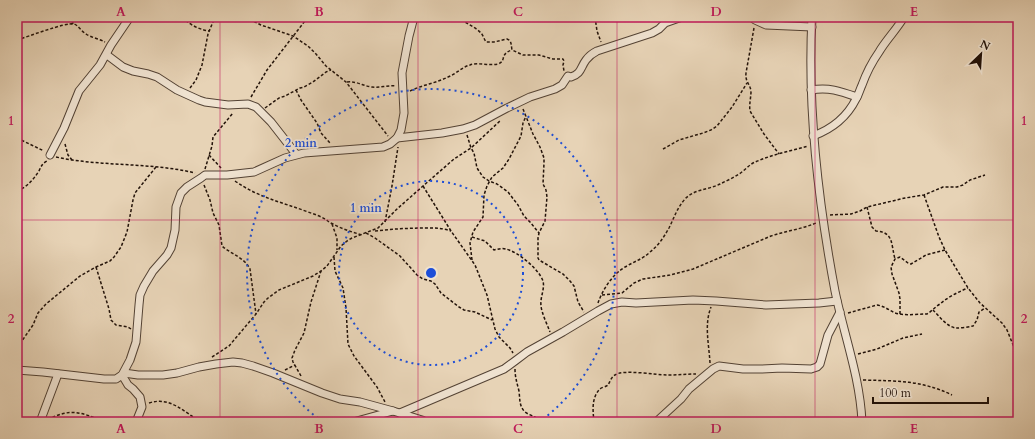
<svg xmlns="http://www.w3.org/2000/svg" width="1035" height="439" font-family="Cardo,serif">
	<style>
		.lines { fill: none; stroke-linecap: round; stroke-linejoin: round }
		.street-casing { stroke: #534234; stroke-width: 9 }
		.path { stroke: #221209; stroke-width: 1.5; stroke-dasharray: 3 2; stroke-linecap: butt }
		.street { stroke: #efe2d0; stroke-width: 7 }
		.grid { fill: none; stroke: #c2185b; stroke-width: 1; stroke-opacity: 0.55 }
		.ring { fill: none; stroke: #1d4ed8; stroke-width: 2; stroke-dasharray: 2 4 }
		.centre { fill: #1d4ed8; stroke: #efe2d0; stroke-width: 2 }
		.ring-label { font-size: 12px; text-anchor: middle; font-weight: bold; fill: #1d4ed8; stroke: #efe2d0; stroke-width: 3.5; stroke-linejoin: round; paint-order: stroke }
		.neatline { fill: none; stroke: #c2185b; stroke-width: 1.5 }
		.grid-label { font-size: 13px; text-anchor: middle; font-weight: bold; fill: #c2185b }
	</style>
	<rect width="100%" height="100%" fill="#e7d3b6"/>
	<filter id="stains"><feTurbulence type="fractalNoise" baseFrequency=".005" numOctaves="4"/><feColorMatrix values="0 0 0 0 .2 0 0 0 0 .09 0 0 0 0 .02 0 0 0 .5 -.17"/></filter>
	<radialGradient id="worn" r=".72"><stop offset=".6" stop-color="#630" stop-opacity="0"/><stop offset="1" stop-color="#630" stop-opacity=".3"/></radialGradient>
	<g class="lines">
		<defs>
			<g id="street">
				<path d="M751 17 755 20 766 25 812 27"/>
				<path d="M812 17C807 109 818 201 835 291 844 335 860 377 862 422"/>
				<path d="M107 55 123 67 133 71 148 74 157 77 177 90 199 100 205 102 228 105 248 104 256 107 271 122 296 154"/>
				<path d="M811 90C829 87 840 91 857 97"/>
				<path d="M813 136C832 129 847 117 856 99 859 94 860 89 862 85 866 74 872 62 879 52 886 40 897 29 904 17"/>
				<path d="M397 138 442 133 463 129 475 125 507 108 530 97 555 89 562 85 568 76 571 77C582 73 580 68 586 60 589 56 593 53 597 51L652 33 659 29 665 23 682 17"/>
				<path d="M50 155 64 128 79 91 100 65 111 45 130 17"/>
				<path d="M17 370 43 372 104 379H116L122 375 130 360 136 342 139 305 140 295 144 286 153 271 167 255 171 248 175 230 176 207 181 193 187 187 201 178 205 175H227L254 172 285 158 304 153 383 147 390 144 397 138 401 130 404 113 402 73 409 36 414 17"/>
				<path d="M124 373 138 375H163L177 373 199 367 216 364 233 362 242 363 253 366 273 373 322 393 340 399 360 402 393 411"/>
				<path d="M122 375 128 385 133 389 140 397 142 407 136 422"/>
				<path d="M400 413 504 369 515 361 527 352 563 332 598 311 611 304 622 302 636 303 693 300 716 301 766 305 819 303 837 301"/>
				<path d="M40 422 58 374"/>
				<path d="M353 422 393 411 422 420 426 422"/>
				<path d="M656 422 681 399 689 389 713 369 719 366 743 369H762L782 368 811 369 817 367 820 364 828 335 840 312"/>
			</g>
		</defs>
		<use href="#street" class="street-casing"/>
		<g class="path">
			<path d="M182 17C190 25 198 29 209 31"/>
			<path d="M245 17 261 25 293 36 308 46 316 54 326 66 346 82 388 136"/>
			<path d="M457 17C465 23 474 26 481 33 483 35 484 39 486 42H494L507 39C512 41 511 45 512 50L523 55H539L553 59H563L564 61 563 65 564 71"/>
			<path d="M595 17 597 31 601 42"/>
			<path d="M71 24 83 17"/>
			<path d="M754 28 746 73C745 82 750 84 751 91 751 98 749 104 750 111L764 134 779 154"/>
			<path d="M17 40C27 37 66 22 74 24 78 25 81 31 86 34 90 37 99 39 105 42"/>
			<path d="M347 82C357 81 363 86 372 87 380 88 388 85 396 86"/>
			<path d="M190 88 196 80 202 65 208 34 215 17"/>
			<path d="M296 90 301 100 317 123 321 133 331 144"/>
			<path d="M410 91C422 85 436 83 448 77 456 74 462 67 470 65 477 62 489 66 498 64 507 61 499 54 512 50"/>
			<path d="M251 97 267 70 308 17"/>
			<path d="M265 108 279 98 285 96 300 88 304 87 313 82 326 72 331 70"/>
			<path d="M523 109 533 134 540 147 544 158V163L543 184 546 190 547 197 545 221 539 233 538 238V258L539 260 563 274 570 281 574 286 578 302 584 312"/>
			<path d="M467 135 471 148 474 153 477 168 483 177 489 181 497 184 508 192 518 205 524 216 530 222 539 233"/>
			<path d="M17 138 44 151"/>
			<path d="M65 144 68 155 72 160"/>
			<path d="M663 149 679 140 703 133 711 130 717 126 732 107 747 83"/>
			<path d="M209 155 221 168"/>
			<path d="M56 157C102 167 150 162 195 173"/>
			<path d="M205 169 212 146 213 137 233 113"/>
			<path d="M235 181C259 198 282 202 308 212 314 214 320 216 325 219 328 221 330 223 333 224 342 229 352 232 362 235"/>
			<path d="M204 185 210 200 213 213 219 225 222 246C231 254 245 258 250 269L256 314"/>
			<path d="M423 186 451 231 475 265 487 295 495 329 499 337 510 348 513 353"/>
			<path d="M17 191C27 187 33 180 39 171 41 166 43 163 47 161"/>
			<path d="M924 195 939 237 945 250 968 288 980 303 1002 323 1007 330 1018 357"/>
			<path d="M867 207 872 227 876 231C894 232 891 245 895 259"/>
			<path d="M830 215 851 214 860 211 867 207 905 198 924 195 943 187H957L963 185 970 180 985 175"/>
			<path d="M385 222 392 186 398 147"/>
			<path d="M332 224 337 238V250"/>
			<path d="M375 231C392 229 409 228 426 228 435 228 443 228 451 231"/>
			<path d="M366 233 375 238 400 256 417 275 423 279 431 281 435 284 441 293 459 307 464 310 475 312 492 320"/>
			<path d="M472 237 485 241 494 250C498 249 502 248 506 249 518 252 539 269 543 281 545 289 540 297 541 306 542 314 547 324 550 332"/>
			<path d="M334 257 335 271 343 288 346 308 348 344 354 356 377 387 385 402"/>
			<path d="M472 260 470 243 473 232 483 217 484 195 487 186 492 177 503 168 509 159 521 136 523 123 526 116"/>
			<path d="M96 267 109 309 111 320 116 325 128 327 131 329"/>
			<path d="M602 295 622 293 634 283 643 279 670 275 693 269 771 236C786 231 802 229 816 223"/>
			<path d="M598 303C603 289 613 273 627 266 635 261 643 259 650 252 658 246 664 237 669 228 674 218 677 208 685 199 694 189 708 190 720 184 726 181 733 178 739 174 744 171 748 166 753 163 770 155 790 151 808 146"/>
			<path d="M933 310C939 316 947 327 956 328 961 328 968 327 973 326L977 320 979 312 985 308"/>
			<path d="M848 313 877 305C884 306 889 310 895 313 905 316 917 314 927 314 932 311 935 307 940 304 948 297 958 292 968 288"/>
			<path d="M900 314V299L899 293 892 274 891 267 895 259 900 257 908 263 911 264 926 255 945 250"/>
			<path d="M17 348 33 325 38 313 46 304 80 276 96 267 110 261 114 257 121 247 127 232 133 200 135 193 156 167"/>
			<path d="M858 354 877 349 903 338 922 334"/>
			<path d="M212 357 229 346 256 314 264 302 268 298 279 290 313 276 321 271 327 266 341 246 347 241 352 238 378 228 397 209 423 186 454 159 471 148 501 120"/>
			<path d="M710 363C709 344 704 325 711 307"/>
			<path d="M515 369C515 377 517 383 519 391 520 399 519 406 525 412 530 416 537 416 540 422"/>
			<path d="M285 370 295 365"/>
			<path d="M301 376 293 362 292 358 295 350 304 333 311 302 321 271"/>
			<path d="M863 380C896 381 921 380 952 395"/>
			<path d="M149 403C170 396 184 412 201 422"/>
			<path d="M48 420C70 407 83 413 105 422"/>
			<path d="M594 422C593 411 591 398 600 389 602 387 606 387 608 385 610 382 611 377 615 375 622 369 657 375 667 375 677 375 686 374 696 374"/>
		</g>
		<use href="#street" class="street"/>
	</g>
	<path class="grid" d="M220 17V422M418 17V422M617 17V422M815 17V422M17 220H1018"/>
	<g class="ring">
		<circle cx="431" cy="273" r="92"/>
		<path d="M323 422A184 184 0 1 1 539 422"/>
	</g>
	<circle cx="431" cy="273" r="6" class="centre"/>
	<g class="ring-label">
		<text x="301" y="147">2 min</text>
		<text x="366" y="212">1 min</text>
	</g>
	<rect width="1035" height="439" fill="none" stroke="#e7d3b6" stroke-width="44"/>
	<g transform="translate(981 54) rotate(25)" stroke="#efe2d0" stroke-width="3" paint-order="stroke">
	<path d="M0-3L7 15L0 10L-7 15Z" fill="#221209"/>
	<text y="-6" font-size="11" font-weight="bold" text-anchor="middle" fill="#221209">N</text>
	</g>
	<path d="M873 397v6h115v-6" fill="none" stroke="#221209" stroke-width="2"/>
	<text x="879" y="397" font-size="12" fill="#221209" stroke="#efe2d0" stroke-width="3" paint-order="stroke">100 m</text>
	<rect x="22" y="22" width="991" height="395" class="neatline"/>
	<g class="grid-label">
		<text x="121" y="16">A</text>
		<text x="319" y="16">B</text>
		<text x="518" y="16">C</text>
		<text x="716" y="16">D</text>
		<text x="914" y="16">E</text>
		<text x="11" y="125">1</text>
		<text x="1024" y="125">1</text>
		<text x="11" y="323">2</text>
		<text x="1024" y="323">2</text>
		<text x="121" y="433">A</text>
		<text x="319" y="433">B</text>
		<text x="518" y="433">C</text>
		<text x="716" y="433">D</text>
		<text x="914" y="433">E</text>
	</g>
	<rect width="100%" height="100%" filter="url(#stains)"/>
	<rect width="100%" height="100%" fill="url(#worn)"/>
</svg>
